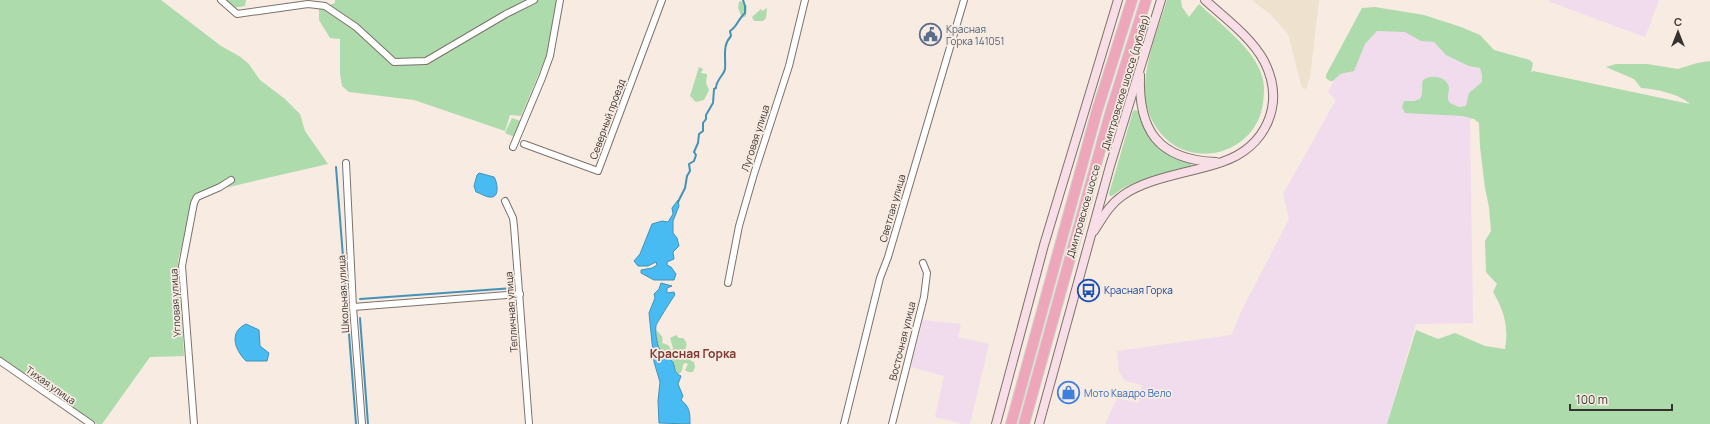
<svg xmlns="http://www.w3.org/2000/svg" width="1710" height="424" font-family="Manrope,sans-serif">
	<style>
		.commercial { fill: #eee1ce }
		.industrial { fill: #f0dced }
		.green { fill: #addbac }
		.water { fill: #49bbf3; stroke: #4492b8 }
		.lines { fill: none; stroke-linecap: round; stroke-linejoin: round }
		.stream { stroke: #4492b8; stroke-width: 2 }
		.minor-casing { stroke: #7d726b; stroke-width: 8 }
		.secondary-casing { stroke: #7d726b; stroke-width: 10 }
		.trunk-casing { stroke: #cfcecd; stroke-width: 12 }
		.minor { stroke: #fff; stroke-width: 6 }
		.secondary { stroke: #f8dee6; stroke-width: 8 }
		.trunk { stroke: #eea6bb; stroke-width: 10 }
		.labels { text-anchor: middle; stroke-width: 3.5; stroke-linejoin: round; paint-order: stroke }
		.service-label { font-size: 10px; fill: #4e5e75; stroke: #f7ebe2; text-anchor: start }
		.street-label { font-size: 10px; fill: #37322f; stroke: #f7ebe2 }
		.transit-label { font-size: 10px; fill: #164399; stroke: #f7ebe2; text-anchor: start }
		.shop-label { font-size: 10px; fill: #366cbe; stroke: #f7ebe2; text-anchor: start }
		.quarter-label { font-size: 12px; font-weight: bold; fill: #7f3931; stroke: #f7ebe2 }
	</style>
	<rect width="100%" height="100%" fill="#f7ebe2"/>
	<path class="commercial" d="M1252 0H1319L1310 77 1306 89 1302 88 1288 34 1271 15Z"/>
	<g class="industrial">
		<path d="M1549 0H1659L1645 37 1550 2Z"/>
		<path d="M1371 22 1425 35 1492 60 1489 90 1470 121 1473 323 1416 324 1387 424H1105L1117 398 1138 403 1142 385 1125 381 1119 371 1117 351 1231 335 1242 310 1289 219 1283 194 1336 100 1328 92 1362 28Z"/>
		<path d="M923 320 961 324 958 337 989 344 970 424H963L935 417 944 376 911 367Z"/>
	</g>
	<g class="green">
		<path d="M0 0H161L221 46 239 56 248 63 260 80 285 99 300 114 305 131 328 164 194 195 178 261 184 356 150 357 102 424H97L0 357Z"/>
		<path d="M224 0H246L245 6 233 8Z"/>
		<path d="M335 0H557L546 57 521 116 510 115 505 131 414 100 349 92 342 86 340 74V39L330 38 319 20V9L335 3Z"/>
		<path d="M1167 0H1181L1182 7 1189 17 1199 4C1219 23 1254 48 1262 76 1265 84 1264 95 1263 103 1259 139 1221 162 1187 151 1163 144 1146 118 1145 94 1144 62 1158 30 1167 0Z"/>
		<path d="M741 1 747 6 746 16 742 18 738 8 739 2Z"/>
		<path d="M1375 7 1424 15 1461 27 1480 35 1494 50 1530 60 1533 63 1531 73 1533 71 1690 104C1680 94 1656 89 1641 88L1634 79 1606 67 1616 64H1647L1678 69 1697 63 1710 61V424H1387L1416 330 1438 339 1455 333 1485 346 1505 349C1509 328 1504 310 1493 292L1497 284 1486 272 1485 241 1491 231 1489 207 1485 188 1480 147 1479 123 1474 119 1463 116 1405 113 1402 107 1404 101H1414L1420 99C1424 92 1421 86 1423 80 1432 74 1447 76 1449 88 1449 94 1446 98 1450 103L1459 107 1466 106 1469 93 1482 82V75L1480 68 1469 66 1446 55 1434 42 1421 41 1405 32 1377 31 1365 44 1354 71 1340 74 1333 81H1330L1326 78V75L1362 8Z"/>
		<path d="M767 8 766 18 763 21H754L752 17 761 9 762 11Z"/>
		<path d="M699 67 703 69 701 73 707 74 706 83 709 90 704 100 696 102 690 96Z"/>
		<path d="M1135 110 1138 111C1148 138 1161 154 1190 163L1192 166 1139 181 1123 188 1112 196H1110L1109 194 1133 111Z"/>
		<path d="M512 118 521 121 515 137 505 133Z"/>
		<path d="M656 330C661 335 664 336 662 343L668 345 672 351 673 348 670 338 676 335 679 338H683C687 342 688 345 684 351L690 349 684 358H690L691 361 694 362 695 367 693 372H688L685 370 688 364 686 363 683 364C683 369 682 372 678 375L672 359 661 352 657 345Z"/>
	</g>
	<g class="water">
		<path d="M479 173 494 177C497 181 500 196 492 197 487 198 480 193 476 192L474 186 477 175Z"/>
		<path d="M678 200 679 206 673 221V233L677 238 679 246 673 252 674 259 667 262V265L671 267 676 274 674 280H654L641 273V270L652 268 657 265 656 262 648 266H638L634 261 640 254 652 224 662 221 668 222 673 214 672 208Z"/>
		<path d="M661 283 672 286 667 288V293L674 292 675 295C673 297 656 324 656 326 655 331 657 344 659 348 662 353 669 355 672 361 676 366 673 373 681 376L678 384 683 396 681 400C690 407 690 413 690 424L659 423 658 401 660 382 654 362 649 313 655 298 654 294 659 289Z"/>
		<path d="M246 324 259 330 260 346 269 353 267 361H246C234 349 229 332 246 324Z"/>
	</g>
	<g class="lines">
		<g class="stream">
			<path d="M336 167 356 424"/>
			<path d="M678 202 685 188 687 176 690 171 689 164 694 161 696 155 694 152 698 143 699 134 703 131V123L706 119V115L713 103 714 89 716 88C716 80 724 75 725 69 726 56 722 46 731 36L730 31C737 27 738 19 745 13V6L743 0"/>
			<path d="M360 299 512 288"/>
			<path d="M360 318 368 424"/>
		</g>
		<defs>
			<g id="minor">
				<path d="M221 0 237 14 308 4 325 6 356 27 394 62 426 61 506 14 534 0"/>
				<path d="M524 144 598 171 662 0"/>
				<path d="M513 147 542 78 550 56 560 0"/>
				<path d="M346 163 353 307 362 424"/>
				<path d="M505 201 513 218 514 226 529 424"/>
				<path d="M728 283 739 226 754 174 789 66 805 0"/>
				<path d="M353 307 520 294"/>
				<path d="M0 361 91 424"/>
				<path d="M194 424 182 266 194 203 197 197 220 187 231 180"/>
				<path d="M844 424 880 278 888 257 964 0"/>
				<path d="M892 424 924 297 927 273 923 263"/>
			</g>
			<g id="secondary">
				<path d="M1140 75C1138 130 1158 160 1216 162"/>
				<path d="M1094 231C1102 219 1109 205 1122 196 1148 177 1191 173 1222 162 1266 147 1286 104 1264 61 1251 37 1225 18 1205 0"/>
				<path d="M996 424 1044 245 1118 0"/>
				<path d="M1039 424 1110 166 1161 0"/>
			</g>
			<g id="trunk">
				<path d="M1011 424 1097 111 1132 0"/>
				<path d="M1024 424 1110 114 1146 0"/>
			</g>
		</defs>
		<use href="#minor" class="minor-casing"/>
		<use href="#secondary" class="secondary-casing"/>
		<use href="#trunk" class="trunk-casing"/>
		<use href="#minor" class="minor"/>
		<use href="#secondary" class="secondary"/>
		<use href="#trunk" class="trunk"/>
	</g>
	<defs>
		<symbol id="civic-ring" viewBox="-11 -11 22 22"><circle r="9.5" fill="#f7ebe2" stroke="#5c6f8a" stroke-width="1.5"/><path d="M-.6-6.5H3V-4.5H.6V-3L4-1V1h2V6H-6V1h2V-1L-.6-3ZM-1.2 2.5V6h2.4V2.5Z" fill="#5c6f8a"/></symbol>
		<symbol id="bus-ring" viewBox="-11 -11 22 22"><circle r="9.5" fill="#f7ebe2" stroke="#1a4fb4" stroke-width="1.5"/><path d="M-5-6H5V4H4V6H2V4H-2V6H-4V4H-5ZM-3.5-4V0h7V-4ZM-3.5 1.2v1.5H-2V1.2ZM2 1.2v1.5H3.5V1.2Z" fill="#1a4fb4"/></symbol>
		<symbol id="shop-ring" viewBox="-11 -11 22 22"><circle r="9.5" fill="#f7ebe2" stroke="#3f7fe0" stroke-width="1.5"/><path d="M-5-2.5h2.3a2.7 3.5 0 0 1 5.4 0H5L5.5 6h-11ZM-1.5-2.5h3a1.5 2.3 0 0 0-3 0Z" fill="#3f7fe0"/></symbol>
	</defs>
	<g fill-rule="evenodd">
		<use href="#civic-ring" x="918" y="22" width="25" height="25"/>
		<use href="#bus-ring" x="1076" y="278" width="25" height="25"/>
		<use href="#shop-ring" x="1056" y="380" width="25" height="25"/>
	</g>
	<g class="labels">
		<g class="service-label">
			<text x="946" y="33">Красная<tspan x="946" dy="12">Горка 141051</tspan></text>
		</g>
		<g class="street-label">
			<text transform="translate(1125 82) rotate(-73)" y="4">Дмитровское шоссе (дублёр)</text>
			<text transform="translate(607 119) rotate(-70)" y="4">Северный проезд</text>
			<text transform="translate(755 138) rotate(-72)" y="4">Луговая улица</text>
			<text transform="translate(892 208) rotate(-74)" y="4">Светлая улица</text>
			<text transform="translate(1083 211) rotate(-74)" y="4">Дмитровское шоссе</text>
			<text transform="translate(343 294) rotate(-93)" y="4">Школьная улица</text>
			<text transform="translate(175 303) rotate(-93)" y="4">Угловая улица</text>
			<text transform="translate(511 312) rotate(-94)" y="4">Тепличная улица</text>
			<text transform="translate(902 341) rotate(-76)" y="4">Восточная улица</text>
			<text transform="translate(51 385) rotate(35)" y="4">Тихая улица</text>
		</g>
		<g class="transit-label">
			<text x="1104" y="294">Красная Горка</text>
		</g>
		<g class="shop-label">
			<text x="1084" y="397">Мото Квадро Вело</text>
		</g>
		<g class="quarter-label">
			<text x="693" y="358">Красная Горка</text>
		</g>
	</g>
	<g transform="translate(1678 32)" stroke="#f7ebe2" stroke-width="3" paint-order="stroke">
	<path d="M0-3L7 15L0 10L-7 15Z" fill="#37322f"/>
	<text y="-6" font-size="11" font-weight="bold" text-anchor="middle" fill="#37322f">С</text>
	</g>
	<path d="M1570 404v6h102v-6" fill="none" stroke="#37322f" stroke-width="2"/>
	<text x="1576" y="404" font-size="12" fill="#37322f" stroke="#f7ebe2" stroke-width="3" paint-order="stroke">100 m</text>
</svg>
